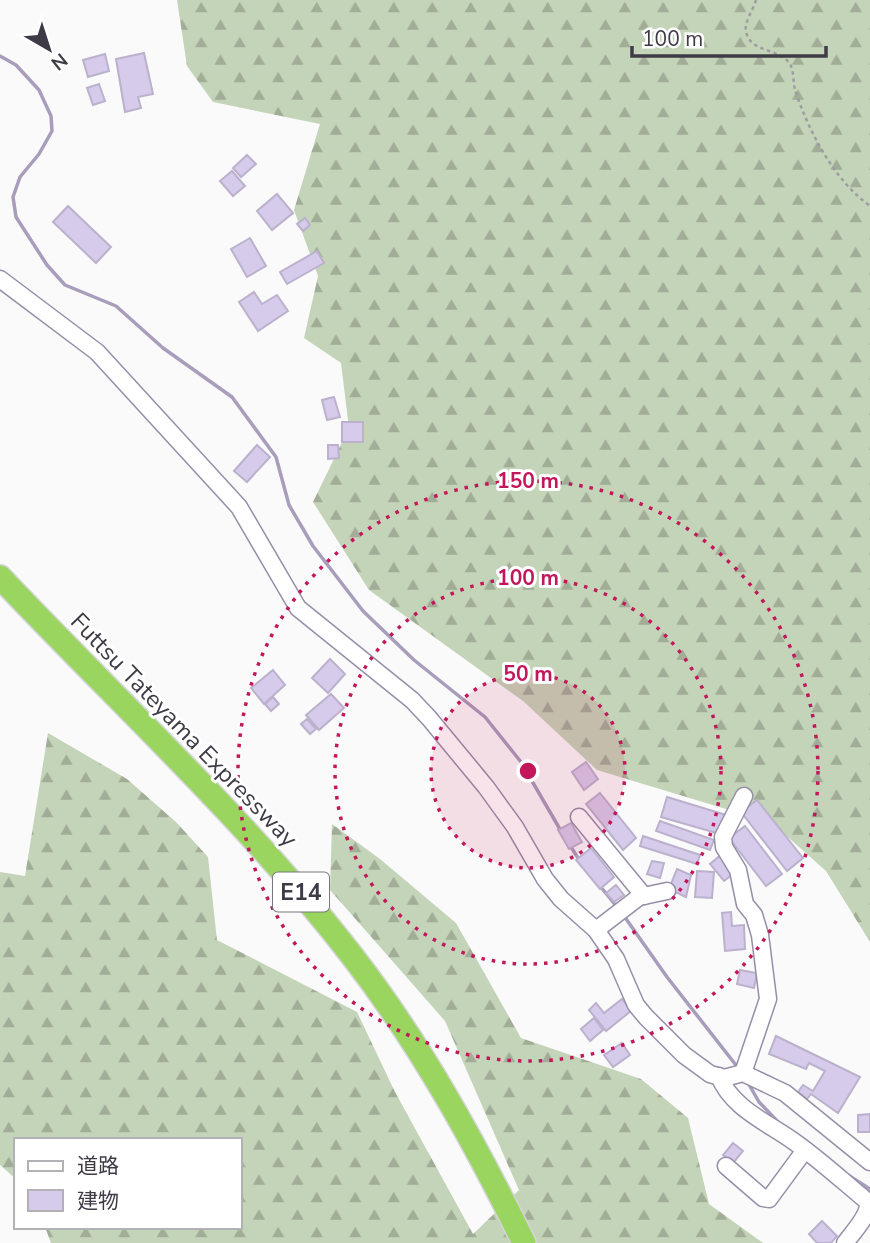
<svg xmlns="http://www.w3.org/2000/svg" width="870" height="1243" font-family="'Nunito Sans','Noto Sans JP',sans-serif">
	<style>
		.forest { fill: url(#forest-firs) }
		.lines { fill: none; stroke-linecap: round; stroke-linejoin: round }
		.stream { stroke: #a89dba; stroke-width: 3.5 }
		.building { fill: #d6cbea; stroke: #bbb1cd; stroke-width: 2 }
		.minor-casing { stroke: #978ea8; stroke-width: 19 }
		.highway-casing { stroke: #d5d4d6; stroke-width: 26 }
		.path { stroke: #9e9ca2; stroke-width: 2.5; stroke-dasharray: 3.5 3.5; stroke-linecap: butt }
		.minor { stroke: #fff; stroke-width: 16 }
		.highway { stroke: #99d55f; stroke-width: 23 }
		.ring { fill: none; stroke: #c2185b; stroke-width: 3.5; stroke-dasharray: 3.5 7 }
		.labels { text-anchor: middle; stroke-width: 6; stroke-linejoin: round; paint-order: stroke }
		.shield { fill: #fff; stroke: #79767e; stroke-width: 2 }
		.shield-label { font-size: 23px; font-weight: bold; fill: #3f3b46 }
		.street-label { font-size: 24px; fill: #3f3b46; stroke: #fff }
		.centre { fill: #c2185b; stroke: #fff; stroke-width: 3.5 }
		.ring-label { font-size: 21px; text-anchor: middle; font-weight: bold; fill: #c2185b; stroke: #fff; stroke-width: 6; stroke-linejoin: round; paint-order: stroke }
	</style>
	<defs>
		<pattern id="forest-firs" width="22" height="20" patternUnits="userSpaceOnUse" patternTransform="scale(1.75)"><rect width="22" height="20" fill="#c4d4b8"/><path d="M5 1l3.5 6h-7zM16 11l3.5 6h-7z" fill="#a1ad97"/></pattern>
	</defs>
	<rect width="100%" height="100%" fill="#fafafa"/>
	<g class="forest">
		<path d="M177 0H870V942L826 871 772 823 597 770 523 701 369 590 313 502 349 428 341 363 304 338 318 276 294 210 320 124 213 102 187 66Z"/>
		<path d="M48 733 127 779 176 822 208 857 217 940 357 1012 395 1092 473 1234 519 1190 445 1021 330 890 332 824 380 859 456 923 521 1038 641 1079 688 1118 709 1204 763 1243H51L45 1227H240V1140H16V1179L0 1165V872L25 876Z"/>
	</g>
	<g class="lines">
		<g class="stream">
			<path d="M0 56 16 65 39 90 51 116 52 131 39 154 20 177 13 197 16 217 47 265 65 285 116 306 163 348 232 397 276 457 289 505 313 546 363 611 414 660 485 717 521 762 561 831"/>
			<path d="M569 844 580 861"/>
			<path d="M600 886 617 907"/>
			<path d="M624 916 667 977 739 1069"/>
			<path d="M747 1081 759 1102 778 1122"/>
			<path d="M848 1175 870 1189"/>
		</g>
	</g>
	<g class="building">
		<path d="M144 53 153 94 138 97 141 108 125 112 116 59Z"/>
		<path d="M105 54 109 71 88 77 83 60Z"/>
		<path d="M99 84 105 101 93 105 87 88Z"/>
		<path d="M247 155 256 164 241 177 233 168Z"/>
		<path d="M232 171 245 186 233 196 220 181Z"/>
		<path d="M277 194 293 213 272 230 257 211Z"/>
		<path d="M68 206 111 247 96 263 53 222Z"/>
		<path d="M305 218 310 225 303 231 297 224Z"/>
		<path d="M250 238 266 266 247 277 231 249Z"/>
		<path d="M317 251 324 263 287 284 280 272Z"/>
		<path d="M254 292 262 304 277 295 288 311 258 331 239 302Z"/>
		<path d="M334 397 340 417 327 420 322 400Z"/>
		<rect x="342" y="422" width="21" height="20"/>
		<path d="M257 445 270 457 247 482 234 471Z"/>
		<path d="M328 445H338L339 458 328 459Z"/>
		<path d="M330 659 345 674 328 693 312 678Z"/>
		<path d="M273 670 285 685 264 704 251 688Z"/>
		<path d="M331 694 344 708 319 730 306 715Z"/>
		<path d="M273 697 279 704 271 711 265 704Z"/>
		<path d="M307 719 316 729 310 734 301 724Z"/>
		<path d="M586 762 598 779 584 790 572 772Z"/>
		<path d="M600 793 636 838 623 850 586 804Z"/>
		<path d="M667 797 726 815 720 834 661 817Z"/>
		<path d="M757 800 803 858 787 871 741 812Z"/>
		<path d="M660 821 714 840 710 850 656 831Z"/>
		<path d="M571 823 582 842 569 849 558 830Z"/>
		<path d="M745 826 782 874 766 886 729 838Z"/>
		<path d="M643 836 700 855 697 864 640 846Z"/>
		<path d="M591 848 614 877 600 889 576 860Z"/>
		<path d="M722 854 736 872 724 881 710 864Z"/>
		<path d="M652 861 664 863 660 878 647 874Z"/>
		<path d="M677 869 691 875 686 897 669 889Z"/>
		<path d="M697 871 714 872 712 898 695 897Z"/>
		<path d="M616 885 624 895 614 902 606 893Z"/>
		<path d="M731 912 732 926 744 925 745 949 725 951 722 913Z"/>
		<path d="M740 970 757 973 754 988 737 984Z"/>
		<path d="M622 999 631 1011 606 1031 589 1010 596 1003 604 1013Z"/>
		<path d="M594 1018 603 1030 590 1041 581 1029Z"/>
		<path d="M776 1036 860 1077 838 1113 811 1094 807 1099 798 1092 803 1085 813 1091 825 1071 809 1063 806 1069 769 1054Z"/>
		<path d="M622 1043 630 1055 613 1067 604 1055Z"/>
		<path d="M870 1114V1132H858V1115Z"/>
		<path d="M733 1143 743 1151 733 1163 723 1155Z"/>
		<path d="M822 1221 837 1236 831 1243H817L809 1234Z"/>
	</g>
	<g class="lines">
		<defs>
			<g id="minor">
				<path d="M0 279 97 352 239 507 298 608 412 700 429 718 486 787 515 827 545 879 561 899 596 930 616 959 636 1005 646 1017 684 1055 710 1074 724 1078 743 1073 785 1093 870 1162"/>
				<path d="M579 817 644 896"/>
				<path d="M596 930 639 897 667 891"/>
				<path d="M743 1073 768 999 760 935 754 915 745 904 738 870 724 847 723 837 744 796"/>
				<path d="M719 1076C732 1109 769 1123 796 1143 821 1161 844 1182 868 1202 870 1215 853 1232 845 1243"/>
				<path d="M726 1166 763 1198 769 1199 805 1150"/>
			</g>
			<path id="highway" d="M0 577C119 703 247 820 353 957 421 1045 475 1143 524 1243"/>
		</defs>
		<use href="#minor" class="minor-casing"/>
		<use href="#highway" class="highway-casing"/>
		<path class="path" d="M756 0C753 11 742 24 747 35 753 52 780 49 790 64 794 71 793 82 795 90 809 132 834 180 870 206"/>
		<use href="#minor" class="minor"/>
		<use href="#highway" class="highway"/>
	</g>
	<circle cx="528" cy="771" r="97" fill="#c2185b" fill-opacity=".12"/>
	<g class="ring">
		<circle cx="528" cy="771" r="97"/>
		<circle cx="528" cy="771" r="193"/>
		<circle cx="528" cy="771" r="290"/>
	</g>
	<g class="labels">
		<rect class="shield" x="273" y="872.5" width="56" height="39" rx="5"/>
		<g class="shield-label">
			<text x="301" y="900">E14</text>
		</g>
		<g class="street-label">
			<text transform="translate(184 730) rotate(46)" y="8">Futtsu Tateyama Expressway</text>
		</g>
	</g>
	<circle cx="528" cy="771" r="10" class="centre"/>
	<g class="ring-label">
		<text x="528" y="488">150 m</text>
		<text x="528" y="585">100 m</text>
		<text x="528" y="681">50 m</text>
	</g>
	<rect x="14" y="1138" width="228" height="91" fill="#ffffff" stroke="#b2b1b5" stroke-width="2"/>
	<rect x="28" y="1161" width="35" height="10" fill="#ffffff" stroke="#b2b1b5" stroke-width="2"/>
	<text x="77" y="1173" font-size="21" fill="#3f3b46">道路</text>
	<rect x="28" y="1190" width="35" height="21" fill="#d6cbea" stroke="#b2b1b5" stroke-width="2"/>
	<text x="77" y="1208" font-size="21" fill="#3f3b46">建物</text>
	<g transform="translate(49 49) rotate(141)" stroke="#ffffff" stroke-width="5" paint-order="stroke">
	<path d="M0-5L12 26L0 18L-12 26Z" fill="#3f3b46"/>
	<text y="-10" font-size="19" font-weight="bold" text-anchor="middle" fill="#3f3b46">N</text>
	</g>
	<path d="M632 46v10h194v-10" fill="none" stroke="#3f3b46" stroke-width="3.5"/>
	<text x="642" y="46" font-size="21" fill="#3f3b46" stroke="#ffffff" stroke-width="5" paint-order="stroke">100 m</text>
</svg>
